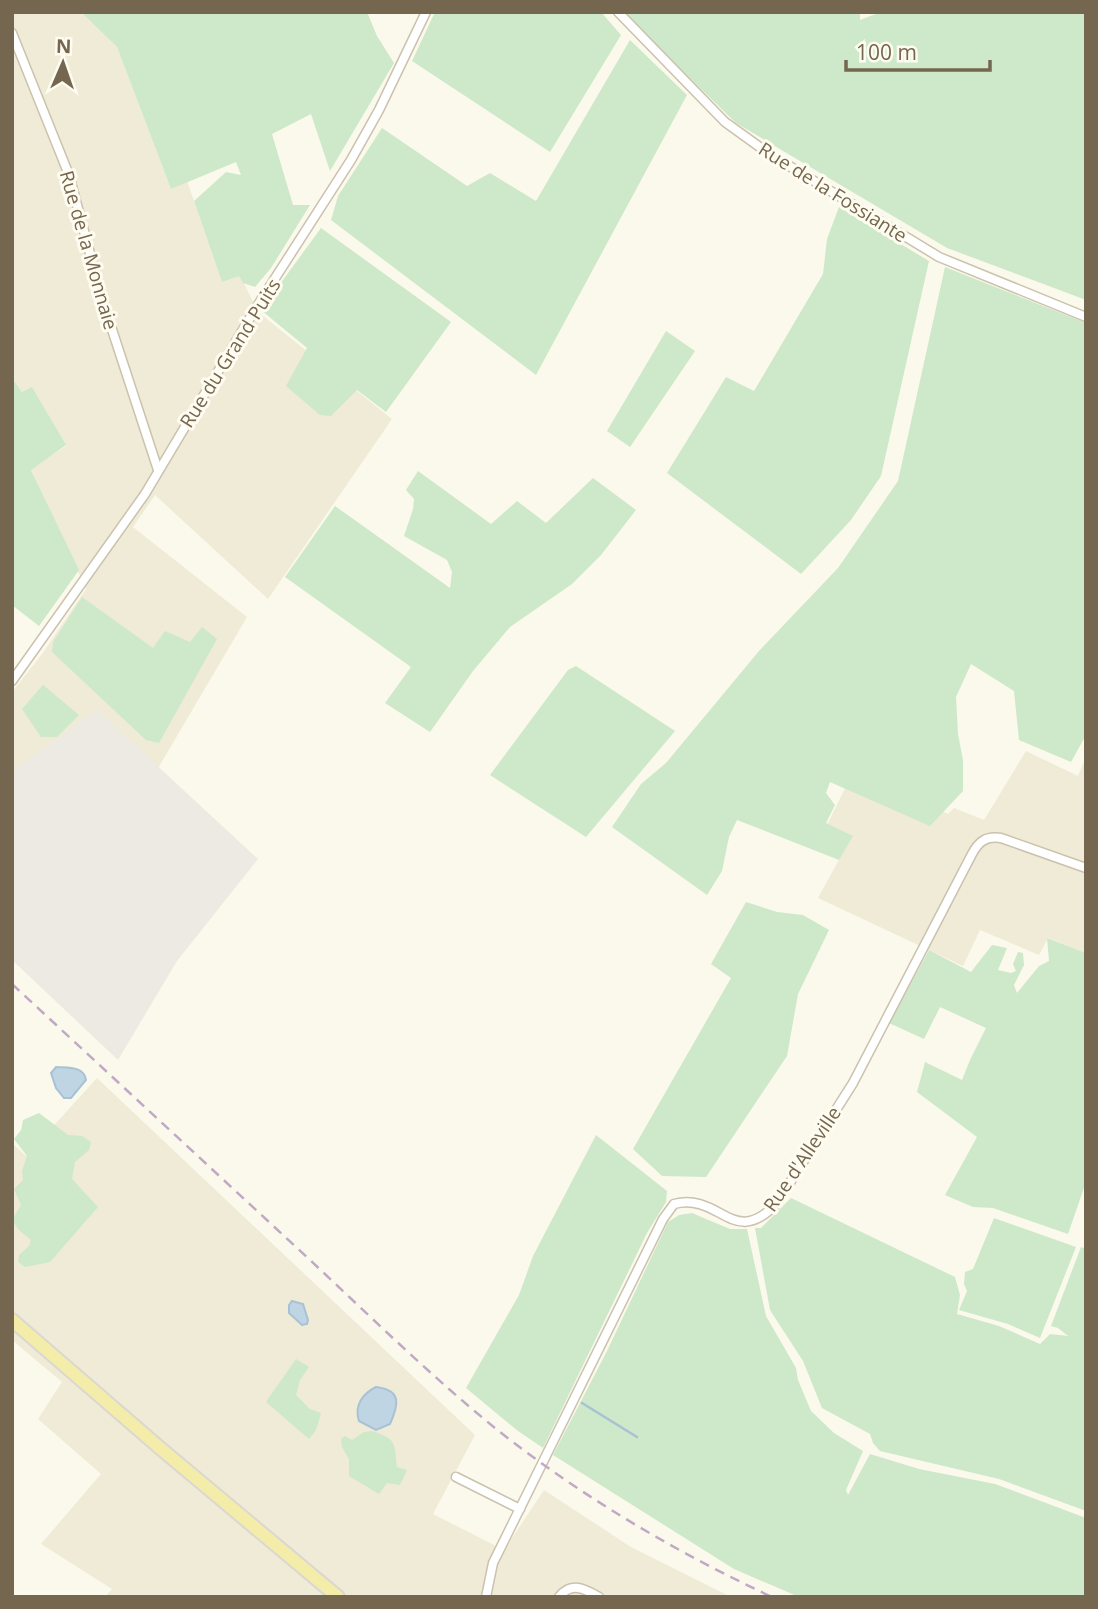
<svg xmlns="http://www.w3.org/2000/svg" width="1098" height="1609" font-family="'Open Sans',sans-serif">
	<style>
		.residential { fill: #efebd7 }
		.industrial { fill: #edeae3 }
		.green { fill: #cee8ca }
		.water { fill: #c0d5e4; stroke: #a7c2d5; stroke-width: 2 }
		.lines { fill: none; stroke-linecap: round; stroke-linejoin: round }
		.stream { stroke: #a7c2d5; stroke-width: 2.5 }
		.minor-casing { stroke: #cbc2ae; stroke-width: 11 }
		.primary-casing { stroke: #dbd7d1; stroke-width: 16 }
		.minor { stroke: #fff; stroke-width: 8 }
		.primary { stroke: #f4eca9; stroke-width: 12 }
		.rail { stroke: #c0a9c5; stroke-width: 2.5; stroke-dasharray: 10 7; stroke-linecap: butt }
		.labels { text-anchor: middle; stroke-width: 6; stroke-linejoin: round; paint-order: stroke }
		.street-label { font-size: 19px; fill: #75674f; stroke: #fefcf1 }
	</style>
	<rect width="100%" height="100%" fill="#fbf9eb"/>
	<g class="residential">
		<path d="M12 12H81L117 47 171 189 187 181 222 282 240 275 258 312 392 419 268 599 155 495 133 527 247 617 157 770 19 766 12 777V692L42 654 86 589 31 469 66 446 32 387 23 393 12 378Z"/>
		<path d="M1026 751 1078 776 1086 757V953L1048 938 1039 955 980 930 963 966 818 898 852 836 827 825 852 774 948 814 954 808 984 820Z"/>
		<path d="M97 1078 475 1435 433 1514 504 1550 544 1490 631 1547 731 1597H105L112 1589 41 1544 101 1474 38 1419 62 1382 12 1340V1143L26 1156Z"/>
	</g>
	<path class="industrial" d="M97 710 258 859 177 961 118 1060 12 960V777L18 767Z"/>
	<g class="green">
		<path d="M81 12H367L377 36 394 63 330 171 311 114 272 134 293 205H310L271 268 255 287 243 283 239 276 222 282 194 201 226 172 241 175 236 162 171 189 117 47Z"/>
		<path d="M435 12H601L621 35 550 152 412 61Z"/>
		<path d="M625 12H860V20L881 12H1086V300L947 248 736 123 644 34Z"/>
		<path d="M630 40 687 95 536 375 331 220 338 196 382 128 467 186 490 173 536 201Z"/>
		<path d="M839 207 929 261 881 476 851 520 801 574 667 473 726 377 754 391 823 274 827 239Z"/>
		<path d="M321 228 451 322 386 412 357 390 331 416 320 415 286 386 307 348 261 310Z"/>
		<path d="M945 267 1086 323V735L1071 762 1019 740 1014 691 971 664 956 697 958 734 963 760V791L930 826 830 782 826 793 835 805 826 823 853 836 839 860 737 820 729 837 722 871 707 895 612 827 641 784 666 763 759 651 838 568 898 481Z"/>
		<path d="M666 331 695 351 630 447 607 431Z"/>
		<path d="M12 378 22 392 32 387 66 445 31 470 79 570 39 626 12 605Z"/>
		<path d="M418 471 491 524 517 501 546 523 593 478 636 510 601 555 572 584 510 627 473 671 430 732 385 703 411 667 285 577 335 506 450 588 452 572 447 560 404 536 413 509 414 499 406 490Z"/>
		<path d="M82 597 153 648 165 631 190 642 202 627 217 639 159 743 146 740 52 652 53 642Z"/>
		<path d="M576 666 675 731 586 837 490 775 568 670Z"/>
		<path d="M43 685 79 715 57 737H41L22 709Z"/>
		<path d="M746 902 777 912 803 915 829 930 798 994 787 1056 706 1177 662 1176 633 1149 731 978 711 964Z"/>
		<path d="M1047 938 1086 953V1182L1068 1234 993 1208 973 1207 945 1195 977 1137 917 1092 925 1062 962 1080 970 1060 986 1028 940 1007 924 1039 889 1023 929 950 971 972 992 945 1007 948 998 970 1011 973 1016 971 1013 964 1018 952 1023 953 1024 965 1014 985 1017 993 1039 966 1049 961Z"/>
		<path d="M39 1113 68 1135 82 1136 91 1142 89 1150 75 1162 72 1179 98 1207 50 1262 25 1267 18 1262 19 1255 29 1246 31 1240 19 1230 12 1220 21 1205 14 1189 23 1180 22 1171 27 1156 14 1139 21 1130 23 1120Z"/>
		<path d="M596 1135 667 1191 666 1202 647 1233 543 1448 518 1431 466 1388 519 1295 533 1256Z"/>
		<path d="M791 1198 955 1277 960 1295 957 1314 999 1326 1040 1344 1050 1334 1068 1336 1058 1328 1051 1326 1081 1247 1086 1249V1511L999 1479 880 1451 873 1443 870 1434 822 1408 803 1361 770 1310 755 1228H761Z"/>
		<path d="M692 1213 730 1229H747L766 1316 796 1368 798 1380 811 1411 834 1433 863 1451 846 1490 848 1495 870 1454 919 1469 995 1484 1086 1518V1597H799L734 1569 553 1455 607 1351 668 1222 679 1215Z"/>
		<path d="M994 1218 1076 1247 1040 1338 1008 1324 959 1310 967 1291 964 1284 965 1272 973 1269Z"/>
		<path d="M296 1359 309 1367 300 1380 296 1395 310 1409 321 1413 316 1430 309 1439 266 1402Z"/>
		<path d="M372 1431C398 1439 394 1445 397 1467L407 1470 400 1485 387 1483 379 1494 349 1476V1459L342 1447 341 1439 345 1436 352 1440 364 1432Z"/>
	</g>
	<g class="water">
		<path d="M56 1067C68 1068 84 1066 86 1080L71 1098H64L56 1088 51 1073Z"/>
		<path d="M292 1301 303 1304 308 1320 307 1324 302 1325 289 1313V1305Z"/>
		<path d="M376 1387C403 1390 398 1406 390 1424L376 1430 359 1421C354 1406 362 1394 376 1387Z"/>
	</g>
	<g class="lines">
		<path class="stream" d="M582 1403 637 1437"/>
		<defs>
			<g id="minor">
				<path d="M618 12 725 122 768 153 939 257 1086 317"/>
				<path d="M12 33 69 175 103 302 158 470"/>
				<path d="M12 681 145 494 254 311 351 160 379 110 426 12"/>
				<path d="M456 1477 520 1509"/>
				<path d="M486 1597 493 1563 663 1219 674 1204C721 1192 733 1250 777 1203L853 1083 972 854C979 841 986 836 1001 838L1086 868"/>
				<path d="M559 1597C571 1581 585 1589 599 1597"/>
			</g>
			<path id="primary" d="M12 1320 160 1448 338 1597"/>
		</defs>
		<use href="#minor" class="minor-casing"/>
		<use href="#primary" class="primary-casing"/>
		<use href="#minor" class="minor"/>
		<use href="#primary" class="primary"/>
		<path class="rail" d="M12 984C107 1072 201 1159 296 1247 363 1309 429 1375 500 1432 584 1498 676 1552 772 1597"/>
	</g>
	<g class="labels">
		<g class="street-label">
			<text transform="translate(833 192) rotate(32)" y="7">Rue de la Fossiante</text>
			<text transform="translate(89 250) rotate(74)" y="7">Rue de la Monnaie</text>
			<text transform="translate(230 353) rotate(-58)" y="7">Rue du Grand Puits</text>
			<text transform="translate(802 1159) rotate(-56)" y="7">Rue d'Alleville</text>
		</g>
	</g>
	<rect width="1098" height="1609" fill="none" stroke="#75674f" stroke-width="28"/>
	<g transform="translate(63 63) rotate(2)" stroke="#fefcf1" stroke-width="5" paint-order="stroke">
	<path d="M0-5L12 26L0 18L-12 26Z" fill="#75674f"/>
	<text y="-10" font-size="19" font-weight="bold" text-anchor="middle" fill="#75674f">N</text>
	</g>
	<path d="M846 60v10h144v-10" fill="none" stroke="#75674f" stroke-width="3.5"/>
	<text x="856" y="60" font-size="21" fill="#75674f" stroke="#fefcf1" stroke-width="5" paint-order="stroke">100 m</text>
</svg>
